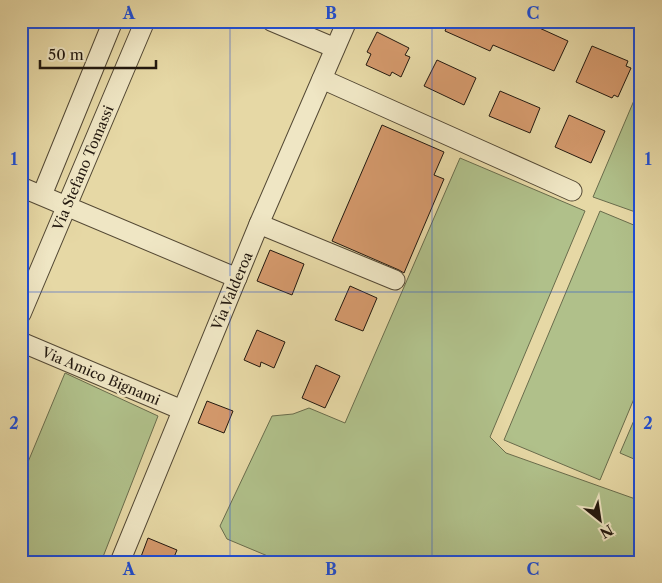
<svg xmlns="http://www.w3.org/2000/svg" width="662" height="583" font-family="'Libre Caslon Text',serif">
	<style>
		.green { fill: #b0c08a; stroke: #696c4c }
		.building { fill: #d4996c; stroke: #22180f }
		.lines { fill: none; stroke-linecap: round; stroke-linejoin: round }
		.minor-casing { stroke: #534834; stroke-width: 21 }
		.minor { stroke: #efe6c4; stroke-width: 19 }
		.grid { fill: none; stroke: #1d4ed8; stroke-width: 1; stroke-opacity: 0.55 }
		.labels { text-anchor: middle; stroke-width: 5; stroke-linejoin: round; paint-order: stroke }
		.street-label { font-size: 14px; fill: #22180f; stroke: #efe6c4 }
		.neatline { fill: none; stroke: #1d4ed8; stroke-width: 2 }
		.grid-label { font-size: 16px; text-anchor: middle; font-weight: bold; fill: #1d4ed8 }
	</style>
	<rect width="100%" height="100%" fill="#e6d8a5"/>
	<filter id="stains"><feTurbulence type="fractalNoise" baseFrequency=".004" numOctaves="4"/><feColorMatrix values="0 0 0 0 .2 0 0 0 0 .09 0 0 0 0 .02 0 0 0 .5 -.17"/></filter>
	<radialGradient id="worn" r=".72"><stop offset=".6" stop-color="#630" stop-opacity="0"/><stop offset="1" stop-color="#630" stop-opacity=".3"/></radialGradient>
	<g class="green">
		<path d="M641 84V214L593 197Z"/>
		<path d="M460 158 585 211 490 437 506 453 641 501V562H282L227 539 220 526 272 416 293 414 309 408 345 423Z"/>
		<path d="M600 211 641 228V382L600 480 504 440Z"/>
		<path d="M65 373 158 416 101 562 65 556 62 562H21V473L23 474Z"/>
		<path d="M641 404V462L620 453Z"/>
	</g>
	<g class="building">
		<path d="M449 21H524L568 41 554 71 493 45 490 51 445 31Z"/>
		<path d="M377 32 409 48 405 55 410 57 401 77 392 72 390 76 366 65 371 54 367 52Z"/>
		<path d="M592 46 628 61 626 66 631 68 618 97 614 95 612 98 576 82Z"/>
		<path d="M437 60 476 78 464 105 424 86Z"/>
		<path d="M500 91 540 108 530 133 489 116Z"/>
		<path d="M569 115 605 131 591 163 555 147Z"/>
		<path d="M382 125 444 152 434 175 444 179 404 273 399 270 332 241Z"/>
		<path d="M270 250 304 264 292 295 257 281Z"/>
		<path d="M350 286 377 298 363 331 335 320Z"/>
		<path d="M257 330 285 342 274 368 261 362 260 367 244 360Z"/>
		<path d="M316 365 340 376 325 408 302 398Z"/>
		<path d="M207 401 233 411 224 433 198 423Z"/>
		<path d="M148 538 177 550 172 562H139Z"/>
	</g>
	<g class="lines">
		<defs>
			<g id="minor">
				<path d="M271 21 335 48"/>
				<path d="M322 79 572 191"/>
				<path d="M21 187 237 278"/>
				<path d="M42 195 113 21"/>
				<path d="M259 224 395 280"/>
				<path d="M21 314 145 21"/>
				<path d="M21 342 182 410"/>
				<path d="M120 562 259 224 347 21"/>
			</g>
		</defs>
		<use href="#minor" class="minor-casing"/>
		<use href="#minor" class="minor"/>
	</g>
	<path class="grid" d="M230 21V562M432 21V562M21 292H641"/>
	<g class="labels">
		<g class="street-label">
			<text transform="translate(83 168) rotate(-67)" y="5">Via Stefano Tomassi</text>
			<text transform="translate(232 291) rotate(-67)" y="5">Via Valderoa</text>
			<text transform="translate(101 376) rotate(23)" y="5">Via Amico Bignami</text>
		</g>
	</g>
	<rect width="662" height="583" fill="none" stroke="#e6d8a5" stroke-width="55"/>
	<g transform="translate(600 520) rotate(150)" stroke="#efe6c4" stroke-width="4" paint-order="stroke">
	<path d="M0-4L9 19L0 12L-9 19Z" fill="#22180f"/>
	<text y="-8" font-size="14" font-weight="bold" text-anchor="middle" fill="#22180f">N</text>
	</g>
	<path d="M40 60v8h116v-8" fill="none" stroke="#22180f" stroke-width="2.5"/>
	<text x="48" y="60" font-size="15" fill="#22180f" stroke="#efe6c4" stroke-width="4" paint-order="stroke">50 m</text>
	<rect x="28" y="28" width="606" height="528" class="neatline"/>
	<g class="grid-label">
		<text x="129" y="19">A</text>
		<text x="331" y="19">B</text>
		<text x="533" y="19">C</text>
		<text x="14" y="165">1</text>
		<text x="648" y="165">1</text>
		<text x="14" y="429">2</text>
		<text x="648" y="429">2</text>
		<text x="129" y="575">A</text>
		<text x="331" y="575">B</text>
		<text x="533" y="575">C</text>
	</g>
	<rect width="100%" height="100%" filter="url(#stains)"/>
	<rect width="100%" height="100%" fill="url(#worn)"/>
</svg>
